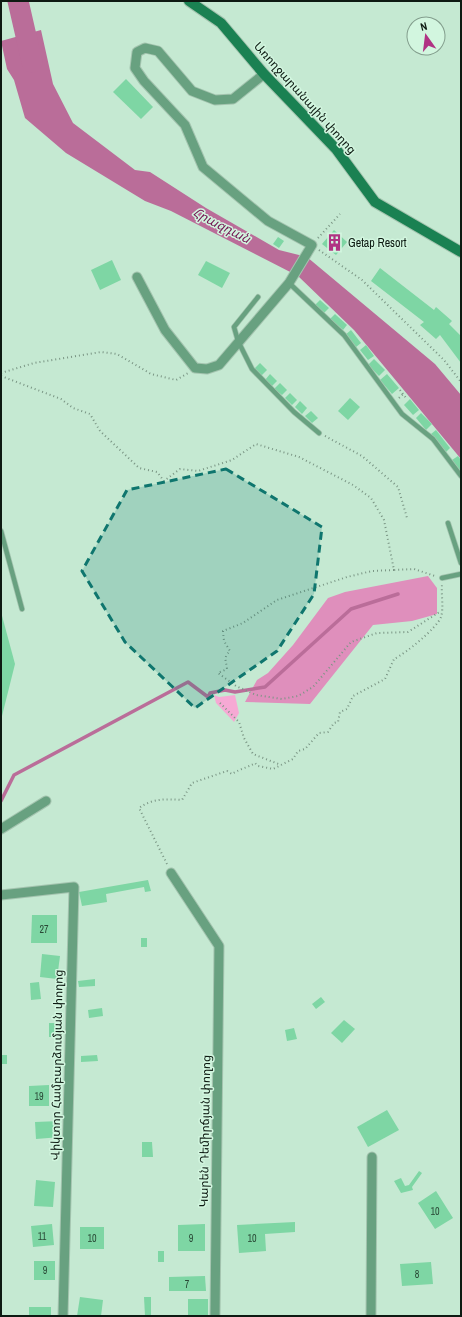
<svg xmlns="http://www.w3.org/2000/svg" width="462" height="1317" font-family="'Archivo Narrow','Noto Sans Armenian',sans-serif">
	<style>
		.green { fill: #f6a9d4 }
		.forest { fill: #df8fbc }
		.water { fill: #ba6d99 }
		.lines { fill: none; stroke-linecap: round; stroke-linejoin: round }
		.stream { stroke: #ba6d99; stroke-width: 3.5 }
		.river { stroke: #ba6d99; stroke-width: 21 }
		.building { fill: #7ed6a4 }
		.service-casing { stroke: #a4c4af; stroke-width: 6 }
		.minor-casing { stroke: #a4c4af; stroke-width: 11 }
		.secondary-casing { stroke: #a4c4af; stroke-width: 12 }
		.path { stroke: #7a9584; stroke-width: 2; stroke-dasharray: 1 3; stroke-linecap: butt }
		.service { stroke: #68a180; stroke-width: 4.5 }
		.minor { stroke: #68a180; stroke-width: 9 }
		.secondary { stroke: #1a8152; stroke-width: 10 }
		.marked { fill: #0f766e; fill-opacity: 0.2; stroke: #0f766e; stroke-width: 3; stroke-dasharray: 8 5; stroke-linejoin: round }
		.labels { text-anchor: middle; stroke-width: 3; stroke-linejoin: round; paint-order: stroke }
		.number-label { font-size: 10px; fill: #294936 }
		.street-label { font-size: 12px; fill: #0d1a12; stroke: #d2f6df }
		.poi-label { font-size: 12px; fill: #0d1a12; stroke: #d2f6df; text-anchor: start }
		.water-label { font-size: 13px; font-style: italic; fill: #731553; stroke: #d2f6df }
	</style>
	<rect width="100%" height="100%" fill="#c5e9d2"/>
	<path class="green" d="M214 695 219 697 235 695 239 713 234 722 216 703Z"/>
	<path class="forest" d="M428 576 437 588V614L412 621 373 625 310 704 245 702 257 680 268 673 293 645 328 598 345 592Z"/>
	<path class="water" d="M41 30 53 84 73 123 135 170 150 172 206 208 279 250 307 257 435 364 461 395V459L354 330 298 276 171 211 145 201 66 153 25 118 14 80 7 69 1 41Z"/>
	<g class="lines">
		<path class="stream" d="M1 801 14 775 188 682 208 697 210 693 225 690 235 692 265 687 351 609 398 594"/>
		<path class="river" d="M18 1 32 62"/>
	</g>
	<g class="building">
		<path d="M126 79 153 107 141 119 113 92Z"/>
		<path d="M334 230 347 242 336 255 322 244Z"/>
		<path d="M278 237 284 241 279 248 273 244Z"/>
		<path d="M112 260 121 280 100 290 91 270Z"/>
		<path d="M206 261 230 273 222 288 198 275Z"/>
		<path d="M380 268 434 310 436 307 452 321 449 324 461 336V363L440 335 436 339 420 325 424 322 371 281Z"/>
		<path d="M320 300 329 308 324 313 315 305Z"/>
		<path d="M335 314 347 325 343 330 330 319Z"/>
		<path d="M351 330 361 343 356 347 345 335Z"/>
		<path d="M366 345 374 356 368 360 360 350Z"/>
		<path d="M374 359 385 370 379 376 368 365Z"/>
		<path d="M260 363 267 370 261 376 254 369Z"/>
		<path d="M270 374 277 381 272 386 265 380Z"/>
		<path d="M387 374 399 388 392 394 380 380Z"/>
		<path d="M280 383 287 390 282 395 274 389Z"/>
		<path d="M290 393 297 400 292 405 285 398Z"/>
		<path d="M350 398 360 407 348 420 338 411Z"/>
		<path d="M410 399 419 410 413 415 404 405Z"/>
		<path d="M300 401 307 408 302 414 295 407Z"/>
		<path d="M311 411 318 418 312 423 305 416Z"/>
		<path d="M421 413 432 424 426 430 416 418Z"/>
		<path d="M436 430 450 448 446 452 431 434Z"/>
		<path d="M458 456 461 460V472L452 460Z"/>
		<path d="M1 612 15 664 2 716H1Z"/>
		<path d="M148 880 151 891 145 892 144 887 106 894 107 902 82 906 79 892Z"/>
		<path d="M32 915H57V943H31Z"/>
		<rect x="141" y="938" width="6" height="9"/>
		<path d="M42 954 60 956 57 979 40 977Z"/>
		<path d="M95 979V986L79 987 78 981Z"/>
		<path d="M39 982 41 999 31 1000 30 983Z"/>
		<path d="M321 997 325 1002 316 1009 312 1004Z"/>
		<path d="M102 1008 103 1016 89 1018 88 1010Z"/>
		<path d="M344 1020 355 1029 342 1043 331 1033Z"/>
		<rect x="49" y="1023" width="10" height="14"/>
		<path d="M294 1028 297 1039 287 1041 285 1030Z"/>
		<rect x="1" y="1055" width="6" height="9"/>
		<path d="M97 1055 98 1061 81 1062V1056Z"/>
		<path d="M49 1085V1106H29V1086Z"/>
		<path d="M387 1110 399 1130 368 1147 357 1127Z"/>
		<path d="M60 1121 61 1137 36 1139 35 1122Z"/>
		<path d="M142 1142H152L153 1157H142Z"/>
		<path d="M419 1171 422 1173 412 1187 413 1190 401 1193 394 1181 401 1178 405 1186 409 1185Z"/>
		<path d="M36 1180 55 1182 53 1207 34 1206Z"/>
		<path d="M436 1191 453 1218 435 1229 418 1203Z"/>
		<path d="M295 1222V1232L265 1234 266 1251 239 1253 237 1225Z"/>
		<path d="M52 1224 54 1245 33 1247 31 1226Z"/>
		<path d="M205 1224V1251H178V1225Z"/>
		<rect x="80" y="1227" width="24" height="22"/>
		<rect x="158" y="1251" width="6" height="11"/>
		<rect x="34" y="1261" width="21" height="19"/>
		<path d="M431 1262 433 1284 402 1286 400 1264Z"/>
		<path d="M205 1276 206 1291H169V1277Z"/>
		<path d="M80 1297 103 1300 101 1316H77Z"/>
		<path d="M144 1297H151V1316H145Z"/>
		<rect x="188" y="1299" width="20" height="17"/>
		<rect x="29" y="1307" width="22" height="9"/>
	</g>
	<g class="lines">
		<defs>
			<g id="service">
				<path d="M289 283 344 335 402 414 433 439 461 476"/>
				<path d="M258 297 234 327 238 341 252 369 294 412 319 433"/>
				<path d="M448 523 461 563"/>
				<path d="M1 531 22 609"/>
				<path d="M442 578 461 574"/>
			</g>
			<g id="minor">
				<path d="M137 277 165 330 195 368 207 369 219 365 289 283 312 245 268 221 203 167 185 125 144 81 135 68 137 52 145 48 158 51 192 91 215 100 233 99 264 74"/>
				<path d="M1 829 46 801"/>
				<path d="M171 873 219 946 215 1316"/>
				<path d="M1 895 74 887 63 1316"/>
				<path d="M371 1316 372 1157"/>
			</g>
			<path id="secondary" d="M189 1 221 23 264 74 336 149 375 202 461 252"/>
		</defs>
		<use href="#service" class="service-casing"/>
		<use href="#minor" class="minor-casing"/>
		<use href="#secondary" class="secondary-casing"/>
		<g class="path">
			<path d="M318 238 340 214"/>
			<path d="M319 250 362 280 444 360 461 382"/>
			<path d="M1 373 34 363 101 352 117 354 151 374 176 380 188 373"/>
			<path d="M1 376 61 399 73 408 90 414 100 431 139 468 157 472 164 481 180 469 198 471 232 460 256 444 299 457 353 485 371 498 384 520 394 570 414 569 435 576"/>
			<path d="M400 390 406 398"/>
			<path d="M399 398 403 394"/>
			<path d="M325 436 362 456 398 487 407 518"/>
			<path d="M394 570 372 571 347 577 277 600 243 623 223 631 224 641 230 651C223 658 226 660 227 669L218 673 236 686 256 695 282 699 298 696 313 687 351 642 377 633 408 632 441 611"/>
			<path d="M220 703 239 722 244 738 253 754 281 765"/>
			<path d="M167 864 139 808C153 798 166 799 182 800L192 783 227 771 232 774C239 769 247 768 255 763L258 766 273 769 293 759 298 751 305 749 319 733 328 732 334 723 338 722 340 712 347 709 353 696 385 679 394 659C405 654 437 628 441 617 444 608 441 594 442 585"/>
		</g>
		<use href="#service" class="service"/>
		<use href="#minor" class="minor"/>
		<use href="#secondary" class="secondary"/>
	</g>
	<path class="marked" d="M226 469 322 527 314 594 277 651 195 708 125 642 82 571 127 490Z"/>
	<defs>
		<symbol id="building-bare" viewBox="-9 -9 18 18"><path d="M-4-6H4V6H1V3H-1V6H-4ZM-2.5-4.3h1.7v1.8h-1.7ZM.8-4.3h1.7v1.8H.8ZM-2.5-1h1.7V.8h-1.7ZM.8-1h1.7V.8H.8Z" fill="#b03383" stroke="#d2f6df" stroke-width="2.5" paint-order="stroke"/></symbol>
	</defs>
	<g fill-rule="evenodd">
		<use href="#building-bare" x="322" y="230" width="25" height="25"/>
	</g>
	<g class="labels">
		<g class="number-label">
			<text x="44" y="933">27</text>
			<text x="39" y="1100">19</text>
			<text x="435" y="1215">10</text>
			<text x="42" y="1240">11</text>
			<text x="92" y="1242">10</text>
			<text x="191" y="1242">9</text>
			<text x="252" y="1242">10</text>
			<text x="45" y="1274">9</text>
			<text x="417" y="1278">8</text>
			<text x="187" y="1288">7</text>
		</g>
		<g class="street-label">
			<text transform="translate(305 98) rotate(48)" y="4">Առողջարանային փողոց</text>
			<text transform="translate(57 1065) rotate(-89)" y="4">Վիկտոր Համբարձումյան փողոց</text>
			<text transform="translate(205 1131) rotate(-89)" y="4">Կարեն Դեմիրճյան փողոց</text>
		</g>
		<g class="poi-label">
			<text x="348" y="247">Getap Resort</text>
		</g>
		<g class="water-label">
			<text transform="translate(222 225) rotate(27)" y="5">Հրազդան</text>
		</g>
	</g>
	<rect width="462" height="1317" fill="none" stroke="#0d1a12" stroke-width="4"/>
	<g transform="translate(426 36) rotate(346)"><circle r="19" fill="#d2f6df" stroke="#839e8d"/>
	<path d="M0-3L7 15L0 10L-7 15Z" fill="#b03383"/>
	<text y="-6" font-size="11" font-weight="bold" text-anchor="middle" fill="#0d1a12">N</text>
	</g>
</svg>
